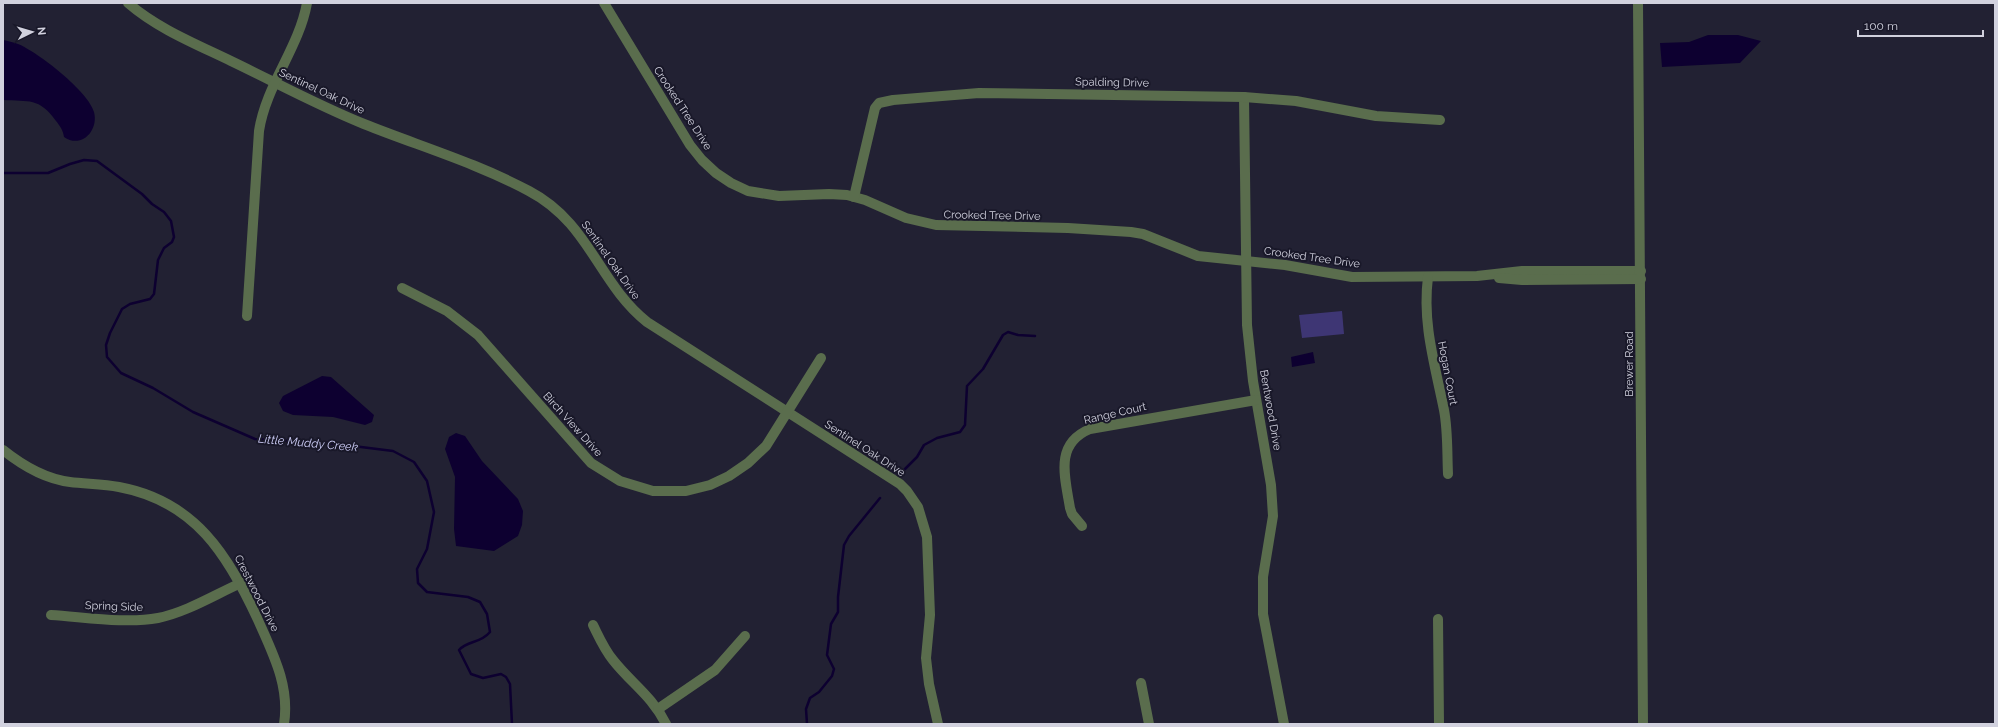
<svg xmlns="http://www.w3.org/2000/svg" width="1998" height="727" font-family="Raleway,sans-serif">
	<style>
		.green { fill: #3e3674 }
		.water { fill: #0d0030 }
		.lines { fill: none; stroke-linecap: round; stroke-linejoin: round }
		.stream { stroke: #0d0030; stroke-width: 2.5 }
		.minor { stroke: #5a6d4d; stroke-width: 10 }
		.labels { text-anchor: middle; stroke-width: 4; stroke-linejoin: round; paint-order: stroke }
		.street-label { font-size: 11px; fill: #d1d1de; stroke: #191829 }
		.water-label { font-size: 12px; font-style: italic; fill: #cdcdf7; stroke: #191829 }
	</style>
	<rect width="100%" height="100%" fill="#222133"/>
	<path class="green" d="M1342 311 1344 334 1302 338 1299 315Z"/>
	<g class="water">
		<path d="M1708 35H1738L1761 41 1740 63 1662 67 1660 43 1689 42Z"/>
		<path d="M3 40C8 41 13 42 18 44 38 52 89 92 94 112 99 131 81 149 64 137 63 130 60 126 56 121 39 97 29 102 3 100Z"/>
		<path d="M1313 352 1315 363 1292 367 1291 357Z"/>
		<path d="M322 376 331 377 374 415 372 422 365 425 333 417 293 415 283 411 279 403 283 396Z"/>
		<path d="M456 433 465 436 482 461 518 499 523 511 522 525 518 536 494 551 456 546 454 529 455 477 445 449 449 437Z"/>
	</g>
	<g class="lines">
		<g class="stream">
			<path d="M3 173H48L70 164 84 160 97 161 142 194 152 204 164 212 171 221 174 237 172 242 164 248 158 260 154 294 150 299 130 304 122 309 110 333 106 345 107 357 121 373 153 388 193 412 255 439 329 443 393 451 414 462 427 481 434 512 427 549 417 569 418 583 427 592 468 597 480 602 487 614 490 632C480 644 468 640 459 650L471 674 483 678 501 674 506 677 510 684 512 724"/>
			<path d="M905 469 917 457 924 445 937 438 960 432 965 425 967 386 983 369 1003 335 1008 332 1018 335 1035 336"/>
			<path d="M807 724 806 709 810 698 819 692 832 676 834 669 827 655 831 624 838 612V597L844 545 849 536 880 498"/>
		</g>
		<g class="minor">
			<path d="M128 3C158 29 196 44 231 61 275 82 319 106 364 124 419 146 477 163 529 191 590 223 598 283 647 322L900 484 907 491 918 507 927 537 930 615 926 658 929 684 938 724"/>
			<path d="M604 3 690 145 702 160 716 173 731 183 748 191 779 196 829 194 847 195 865 200 906 218 936 225 1068 228 1131 232 1143 234 1198 256 1285 265 1352 277 1477 276 1522 271H1641"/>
			<path d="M1638 3 1643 724"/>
			<path d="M1244 97 1247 325 1253 381 1271 485 1273 516 1263 577V614L1284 724"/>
			<path d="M854 197 875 108 879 103 893 100 979 93 1244 97 1296 101 1376 116 1440 120"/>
			<path d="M1428 277C1422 323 1435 365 1444 410 1448 431 1447 452 1448 474"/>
			<path d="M1499 278 1522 280 1641 279"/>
			<path d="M402 288 447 311 478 335 591 463 620 481 653 491H686L710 485 729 476 748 463 766 446 821 358"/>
			<path d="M247 316 259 131C266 85 299 48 307 3"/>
			<path d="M3 450C23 466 45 479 70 482 86 484 103 484 119 487 195 501 228 555 258 620 273 654 290 686 284 724"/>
			<path d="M1082 526 1072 514 1070 508C1065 477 1054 444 1090 429L1256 400"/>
			<path d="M51 615C84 617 126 624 158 618 187 612 214 595 241 583"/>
			<path d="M1438 619 1439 724"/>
			<path d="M593 625C599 637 604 649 613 660 631 683 652 696 666 724"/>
			<path d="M1141 683 1149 724"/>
			<path d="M658 709 715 670 745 636"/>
		</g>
	</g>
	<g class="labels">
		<g class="street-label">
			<text transform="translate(1112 82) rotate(1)" y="4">Spalding Drive</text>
			<text transform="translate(322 91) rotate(25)" y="4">Sentinel Oak Drive</text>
			<text transform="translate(683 108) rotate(57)" y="4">Crooked Tree Drive</text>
			<text transform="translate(992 215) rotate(1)" y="4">Crooked Tree Drive</text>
			<text transform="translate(1312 257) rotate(8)" y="4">Crooked Tree Drive</text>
			<text transform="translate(611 260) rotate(55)" y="4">Sentinel Oak Drive</text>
			<text transform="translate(1629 364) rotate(-90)" y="4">Brewer Road</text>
			<text transform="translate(1448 373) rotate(79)" y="4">Hogan Court</text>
			<text transform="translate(1271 410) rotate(80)" y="4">Bentwood Drive</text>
			<text transform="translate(1115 413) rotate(-13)" y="4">Range Court</text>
			<text transform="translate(573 424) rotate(48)" y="4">Birch View Drive</text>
			<text transform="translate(865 448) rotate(33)" y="4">Sentinel Oak Drive</text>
			<text transform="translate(257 593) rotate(63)" y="4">Crestwood Drive</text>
			<text transform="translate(114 606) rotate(2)" y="4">Spring Side</text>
		</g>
		<g class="water-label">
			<text transform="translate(308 443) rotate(5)" y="4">Little Muddy Creek</text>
		</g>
	</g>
	<rect width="1998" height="727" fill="none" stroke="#d1d1de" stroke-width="8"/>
	<g transform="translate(32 32) rotate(85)" stroke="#191829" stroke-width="3" paint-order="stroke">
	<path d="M0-3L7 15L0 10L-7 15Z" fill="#d1d1de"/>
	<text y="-6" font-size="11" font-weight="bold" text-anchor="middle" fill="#d1d1de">N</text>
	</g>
	<path d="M1858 30v6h125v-6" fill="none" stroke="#d1d1de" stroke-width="2"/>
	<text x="1864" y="30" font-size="12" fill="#d1d1de" stroke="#191829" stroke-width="3" paint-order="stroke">100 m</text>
</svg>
